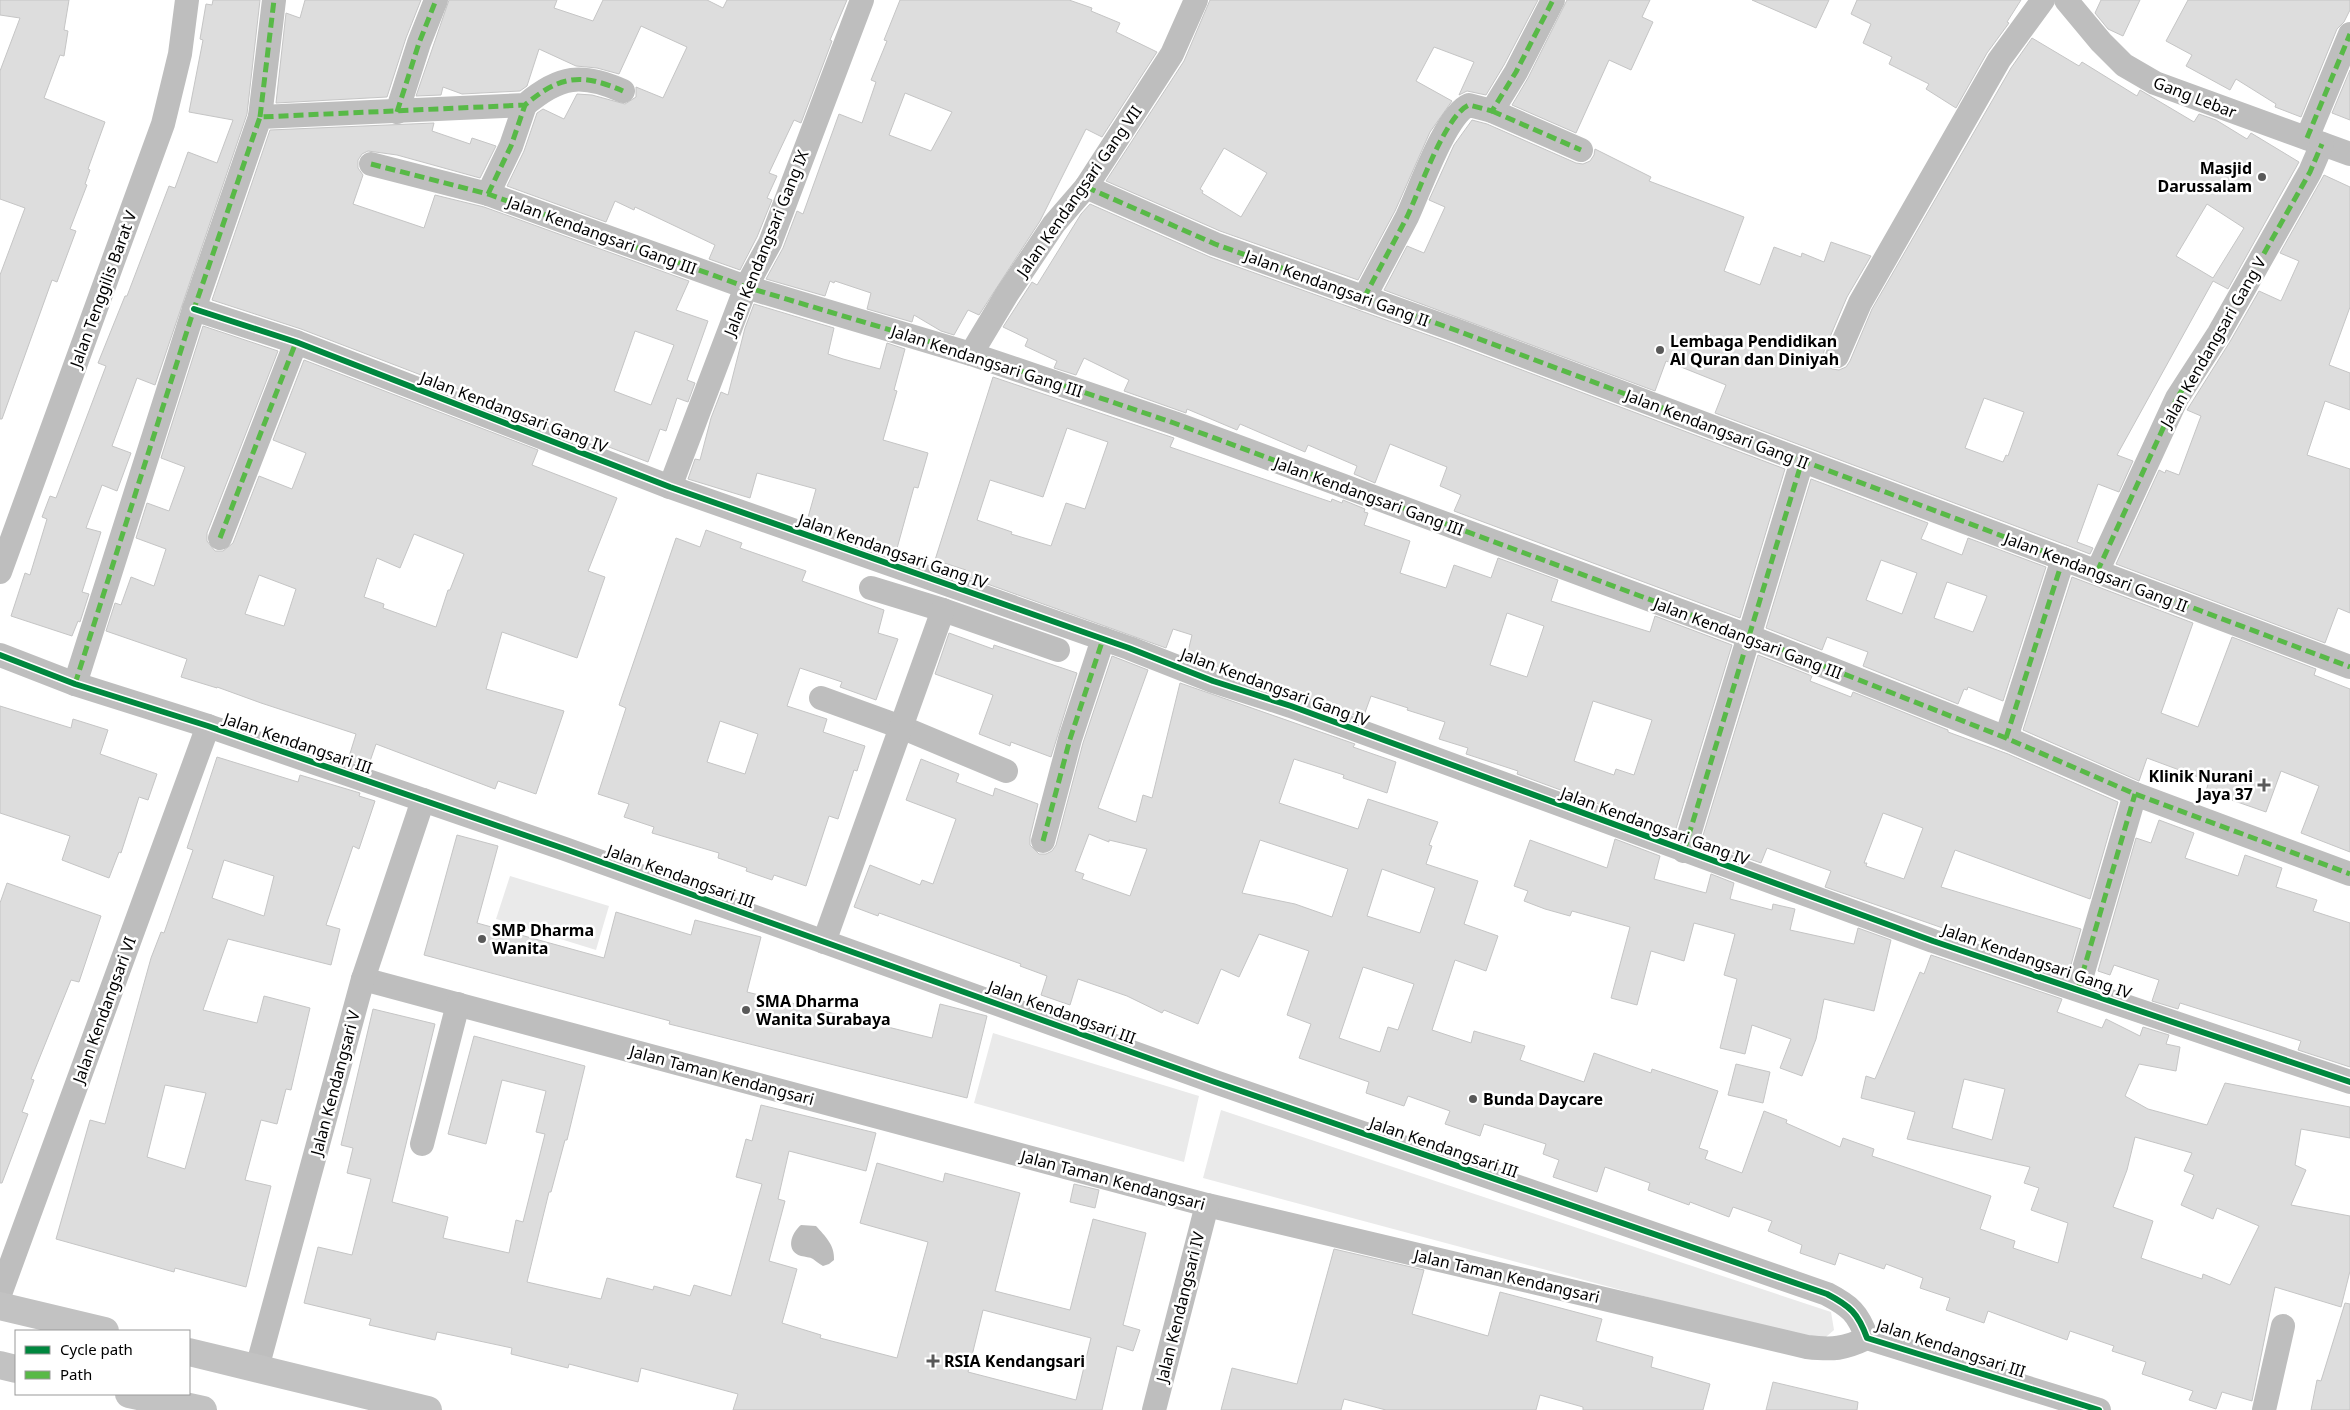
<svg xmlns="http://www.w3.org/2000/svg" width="2350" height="1410" font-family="'Noto Sans',sans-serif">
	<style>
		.green { fill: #eaeaea }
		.water { fill: #bcbcbc }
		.building { fill: #ddd; stroke: #c5c5c5; fill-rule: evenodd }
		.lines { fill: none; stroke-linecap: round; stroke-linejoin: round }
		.street { stroke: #bebebe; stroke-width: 24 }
		.secondary { stroke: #c2c2c2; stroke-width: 28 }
		.quiet { stroke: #58b947; stroke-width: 5; stroke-dasharray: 10 5; stroke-linecap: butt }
		.cycleway-casing { stroke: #fff; stroke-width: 9 }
		.cycleway { stroke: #00873e; stroke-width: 6 }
		.poi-dot { fill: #595959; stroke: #fff; stroke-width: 2 }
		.labels { text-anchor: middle; stroke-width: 5; stroke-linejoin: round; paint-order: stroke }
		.street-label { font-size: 16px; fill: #000; stroke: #fff }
		.poi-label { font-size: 16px; font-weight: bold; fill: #000; stroke: #fff; text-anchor: start }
	</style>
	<rect width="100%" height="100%" fill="#fff"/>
	<g class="green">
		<path d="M510 876 609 906 596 950 496 919Z"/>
		<path d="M993 1033 1199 1096 1184 1162 974 1103Z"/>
		<path d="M1221 1110 1831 1312 1834 1330 1819 1343 1203 1178Z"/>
	</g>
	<path class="water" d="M801 1225 816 1226C825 1236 835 1245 834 1260L829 1264 823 1266C819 1264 816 1261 813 1259 810 1257 805 1257 801 1256 785 1251 791 1233 801 1225Z"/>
	<g class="building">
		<path d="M0 0H69L64 30 68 31 64 56 60 55 44 98 105 122 88 169 90 170 85 184 87 185 70 229 76 231 57 282 52 280 2 419H0V275L25 208 0 199V71L20 18 0 15Z"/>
		<path d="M213 0H260L247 114 155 385 137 378 112 446 131 453 117 491 102 485 86 528 101 532 82 592 89 594 80 622 78 621 72 636 11 616 25 573 30 575 47 519 42 517 50 496 56 498 106 366 98 363 125 296H127L169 186 175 188 188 152 217 163 233 120 189 112 203 40 200 39 206 4 212 5Z"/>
		<path d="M305 0H421L406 38 387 97 276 103 286 13 300 18Z"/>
		<path d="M449 0H557L554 8 593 21 603 0H707L723 8 727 0H847L830 40 832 41 801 123 794 120 769 173 777 176 767 198 772 200 757 237 740 270 709 259 715 245 635 207 634 210 615 201 606 222 507 186 524 151 537 113 543 109 564 119 577 94 592 95 625 104 636 97V87L663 98 687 47 641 26 619 74 597 68 576 66 539 49 527 86 520 91 462 94 443 87 441 95 416 96Z"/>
		<path d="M900 0H1069L1092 8 1091 11 1120 23 1116 32 1157 52 1102 137 1086 129 1040 221 979 315 968 310 954 335 941 331 914 315 912 322 867 309 871 293 835 281 834 283 830 281 825 296 766 279 783 248 797 211 803 214 839 114 862 123 876 82 871 80 887 41 884 40ZM905 93 952 112 931 151 889 135Z"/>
		<path d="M1210 0H1538L1504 65 1486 95 1467 91 1459 95 1474 62 1434 47 1416 81 1452 101 1430 132 1395 211 1358 280 1220 231 1106 181 1184 61ZM1224 148 1267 173 1241 217 1202 193 1203 191 1200 189Z"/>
		<path d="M1567 0H1650L1642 17 1653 22 1631 70 1609 60 1576 133 1512 105 1528 78Z"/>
		<path d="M1752 0H1829L1816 28Z"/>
		<path d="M1857 0H2021L2007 22 2009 23 1987 53 1956 108 1926 89 1929 84 1889 64 1892 57 1863 43 1871 24 1851 14Z"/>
		<path d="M2101 0H2140L2123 36 2108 29 2095 13Z"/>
		<path d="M2188 0H2350V10L2344 22 2337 29 2301 117 2275 107 2276 104 2236 79 2230 90 2186 66 2192 55 2166 41Z"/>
		<path d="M2032 38 2079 66 2082 62 2137 96 2140 90 2194 122 2199 114 2216 120 2247 139 2251 133 2299 162 2228 289 2213 281 2117 455 2133 461 2119 492 2098 484 2077 542 2093 548 2090 554 1715 413 1726 385 1666 361 1655 391 1384 290 1407 246 1424 253 1445 207 1429 200 1454 145 1472 120 1487 124 1576 163 1583 164 1590 161 1594 155 1595 149 1651 177 1649 181 1744 217 1724 271 1760 285 1774 247 1801 257 1802 253 1824 262 1831 242 1871 256 1847 297 1824 351 1823 358 1826 365 1832 369 1839 370 1846 367 1850 361 1872 309 2011 68ZM2207 204 2244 228 2213 278 2176 256ZM1984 398 2024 412 2008 456 2006 455 2003 462 1965 448Z"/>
		<path d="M2350 70V120L2332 113Z"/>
		<path d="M434 123 432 131 470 144 472 138 496 146 480 178 397 155 368 151 362 154 358 160V168L363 175 353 204 424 228 435 195 484 207 689 281 676 310 708 321 687 380 695 383 688 402 677 398 666 431 660 429 648 462 301 329 212 300 270 130ZM635 331 674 345 651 405 614 391Z"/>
		<path d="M2324 175 2350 187V307L2329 365 2350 373V410L2325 401 2307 455 2350 469V613L2338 608 2325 643 2116 564 2159 470 2165 473 2166 470 2179 475 2201 416 2187 410 2231 340 2259 291 2281 301 2299 261 2280 253Z"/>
		<path d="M1090 204 1210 257 1453 344 1785 469 1740 618 1454 511 1461 495 1440 486 1447 467 1390 444 1375 483 1354 474 1357 466 1308 445 1305 452 1240 424 1237 430 1187 409 1186 413 1124 391 1129 380 1084 358 1076 375 1054 368 1057 361 1025 346 1028 339 1003 327 1032 282 1037 285 1081 214Z"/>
		<path d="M754 304 834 328 828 354 843 359 880 369 887 343 905 349 894 390 897 391 883 440 928 453 918 488 914 487 896 552 807 521 816 489 757 473 750 498 688 479 695 459 700 460 711 418 721 392 728 395 745 328Z"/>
		<path d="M203 326 278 351 207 533V541L215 551H223L233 543 259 476 292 489 306 453 273 440 304 360 538 450 532 465 617 498 588 571 605 577 577 658 502 632 486 689 564 711 536 794 498 781 495 789 376 744 368 767 348 760 356 734 261 703 217 687V688L181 677 187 659 106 631 115 603 121 605 131 577 154 586 166 549 136 538 147 503 169 511 185 467 161 458ZM414 534 464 554 450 590H448L436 627 383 608 384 604 364 597 377 558 400 568ZM259 575 296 589 284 626 245 614Z"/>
		<path d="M993 377 1174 438 1170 447 1331 502 1332 499 1342 503 1343 500 1365 509 1364 512 1368 513 1364 525 1410 541 1400 573 1446 588 1454 565 1491 578 1498 558 1558 580 1551 601 1650 632 1655 616 1732 645 1675 832 1517 774 1518 771 1466 754 1468 748 1439 739 1445 722 1407 710 1408 708 1371 696 1363 718 1187 656 1192 635 1173 629 1166 648 965 576 966 570 935 560ZM1067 428 1108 442 1085 509 1066 503 1051 546 1011 534 1012 532 977 520 990 480 1043 497ZM1507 613 1544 626 1527 677 1490 665ZM1593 701 1652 720 1634 775 1616 769 1614 775 1574 761Z"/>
		<path d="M1811 479 1928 523 1921 539 1962 555 1968 538 2046 567 2003 701 1968 687 1967 690 1964 689 1958 704 1863 666 1868 652 1827 637 1822 650 1766 628ZM1881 560 1917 573 1902 614 1866 600ZM1947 582 1987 596 1973 632 1934 618Z"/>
		<path d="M706 530 742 543 740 548 806 571 802 581 884 610 878 633 898 639 876 700 840 687 842 682 800 668 787 706 827 719 823 732 865 746 857 771 854 770 838 819 829 816 806 886 774 875 772 880 746 871 747 868 718 858 719 853 652 833 654 827 624 817 629 804 598 794 626 708 619 705 676 538 700 547ZM720 721 758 734 745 774 707 762Z"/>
		<path d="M2072 577 2193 623 2161 713 2198 727 2232 637 2316 669 2314 675 2350 689V852L2301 833 2319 786 2281 771 2266 812 2206 791 2209 781 2147 758 2139 781 2023 730Z"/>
		<path d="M949 633 993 649 994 645 1077 673 1051 757 1011 742 1010 746 979 734 993 695 935 674Z"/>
		<path d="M1758 655 1812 676 1810 681 1851 697 1853 692 1948 730V732L2008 754 2118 802 2090 899 1955 850 1941 887 2081 929 2069 972 1825 887 1831 871 1767 848 1761 863 1701 842ZM1883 813 1923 828 1904 879 1866 866 1867 863H1864Z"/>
		<path d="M1112 656 1148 670 1098 808 1136 822 1143 795 1152 798 1180 683 1355 744 1353 747 1396 762 1387 793 1343 778 1344 775 1294 759 1279 803 1358 829 1368 799 1438 822 1429 845 1432 846 1426 864 1478 881 1464 924 1498 936 1486 971 1455 960 1432 1030 1471 1043 1474 1031 1525 1046 1520 1060 1584 1082 1594 1053 1651 1073 1652 1069 1718 1091 1699 1148 1708 1151 1705 1159 1742 1173 1764 1111 1787 1120 1786 1123 1840 1147 1843 1138 1874 1149 1872 1156 1991 1196 1980 1229 2015 1241 2013 1248 2058 1263 2068 1223 2031 1210 2039 1188 2024 1183 2030 1167 1907 1139 1915 1112 1861 1098 1866 1076 1875 1079 1920 972 1924 974 1931 955 2062 999 2057 1012 2102 1028 2106 1019 2140 1036 2143 1027 2169 1035 2166 1044 2180 1047 2176 1071 2139 1064 2125 1096 2148 1109 2207 1125 2225 1083 2350 1107V1138L2301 1129 2295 1165 2306 1170 2291 1205 2350 1216V1271L2341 1307 2275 1287 2252 1401 2222 1392 2216 1409 2189 1400 2193 1391 2142 1374 2146 1362 2112 1351 2114 1346 2070 1331 2067 1340 1988 1311 1984 1323 1946 1310 1950 1298 1920 1288 1923 1278 1886 1264 1884 1269 1839 1253 1835 1265 1800 1253 1802 1245 1768 1231 1772 1221 1733 1207 1729 1217 1690 1202 1689 1205 1648 1190 1650 1183 1605 1167 1597 1192 1553 1177 1559 1160 1543 1154 1546 1144 1484 1124 1480 1136 1445 1124 1450 1111 1408 1096 1404 1106 1366 1093 1369 1082 1299 1058 1311 1024 1287 1015 1309 951 1259 934 1239 977 1221 969 1198 1024 1164 1010 1162 1013 1127 996 1078 979 1070 1005 1041 995 1047 976 1020 966 1021 964 879 913 878 916 854 907 870 865 920 885 922 880 933 884 956 819 906 800 921 759 959 774 956 782 993 796 995 788 1038 804 1030 837V845L1039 854H1046L1052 851 1056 845 1083 743ZM1089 834 1109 842V840L1147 849 1130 896 1082 879 1084 874 1075 871ZM1260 840 1348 869 1332 917 1295 904 1242 893ZM1382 869 1435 888 1420 933 1367 916ZM1363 967 1414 984 1398 1030 1388 1027 1380 1052 1339 1038ZM1964 1079 2005 1089 1992 1140 1952 1128ZM2135 1137 2192 1153 2184 1171 2194 1175 2181 1205 2213 1219 2217 1208 2259 1226 2230 1285 2203 1274 2202 1279 2141 1258 2153 1221 2113 1207 2127 1170Z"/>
		<path d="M0 706 71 728 73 719 108 730 100 754 157 774 148 800 139 797 121 853 119 852 109 878 62 860 70 836 0 813Z"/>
		<path d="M217 757 298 782 300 775 360 793 359 796 375 801 359 849 353 846 326 925 340 929 331 965 228 939 203 1010 257 1023 264 996 310 1008 291 1090 286 1089 277 1124 261 1120 245 1180 271 1186 246 1287 175 1268 174 1272 56 1239 90 1120 105 1124 151 958 161 932 164 933 193 850 187 848ZM224 860 274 876 264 916 212 898ZM165 1085 206 1093 185 1169 147 1157Z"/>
		<path d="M2159 820 2194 833 2185 858 2238 876 2245 855 2282 868 2276 887 2317 900 2313 911 2350 923V1067L2298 1050 2301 1041 2180 1003 2178 1009 2152 1001 2159 980 2114 965 2110 975 2098 971 2136 838 2151 843Z"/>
		<path d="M457 835 498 846 477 923 604 958 616 912 691 935 695 920 761 937 747 992 932 1038 940 1004 987 1016 967 1098 669 1024 670 1021 424 955Z"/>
		<path d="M1615 839 1660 856 1654 879 1706 893 1711 874 1734 883 1730 899 1772 910 1773 904 1795 909 1790 930 1854 944 1858 928 1891 940 1874 1011 1824 999 1816 1039 1802 1076 1780 1068 1791 1039 1752 1025 1745 1054 1720 1048 1737 979 1724 975 1735 934 1694 923 1684 961 1651 951 1637 1005 1611 998 1630 927 1572 911 1570 916 1545 909 1524 901 1528 891 1514 886 1530 840 1607 868Z"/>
		<path d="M7 883 101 916 79 982 71 980 31 1079 34 1080 22 1112 28 1114 2 1183H0V903Z"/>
		<path d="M373 1009 435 1024 392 1202 448 1217 443 1238 509 1253 516 1220 523 1222 545 1134 536 1132 546 1091 502 1080 486 1144 448 1134 474 1036 585 1066 567 1140H565L551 1192H549L527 1282 601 1299 607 1278 653 1290 654 1286 690 1296 694 1285 731 1296 762 1184 736 1177 746 1139 752 1141 761 1105 876 1133 866 1171 789 1151 778 1199 785 1201 769 1261 797 1269 782 1323 821 1335 820 1338 897 1358 928 1242 860 1223 877 1163 943 1182 945 1173 1020 1193 995 1291 1070 1310 1093 1219 1146 1233 1123 1325 1140 1330 1133 1351 1117 1346 1102 1410H733L738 1394 641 1368 638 1382 569 1364 568 1368 511 1354 512 1348 437 1332 435 1340 369 1325 371 1319 304 1303 318 1247 352 1255 371 1179 347 1173 353 1148 341 1145ZM983 1310 1091 1338 1076 1400 968 1372Z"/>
		<path d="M1736 1064 1770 1072 1763 1103 1728 1095Z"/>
		<path d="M1074 1184 1099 1190 1095 1208 1070 1202Z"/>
		<path d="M1334 1249 1424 1270 1412 1314 1488 1336 1500 1292 1602 1319 1596 1341 1653 1357 1651 1367 1710 1384 1703 1410H1583V1407L1540 1395 1536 1410H1386L1344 1399 1341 1410H1221L1232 1368 1297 1384Z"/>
		<path d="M2345 1303 2350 1304V1410H2311L2317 1380 2321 1381Z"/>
		<path d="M1773 1382 1858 1402 1857 1410H1766Z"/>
	</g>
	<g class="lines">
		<g class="street">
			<path d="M2066 0 2101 42 2124 65 2155 83 2350 154"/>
			<path d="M1492 111 1581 150"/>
			<path d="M397 112 419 43 436 0"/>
			<path d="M260 117 274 0"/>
			<path d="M2307 138 2350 34"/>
			<path d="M371 164 488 194 746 287 971 354 1174 423 1748 636 2006 738 2135 794 2350 874"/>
			<path d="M1086 187 1215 244 1458 331 2350 667"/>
			<path d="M488 194 511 146 525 105"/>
			<path d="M1364 298C1378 271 1393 244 1407 217 1419 192 1445 115 1469 105L1492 111 1516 72 1553 0"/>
			<path d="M194 309 296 342 670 487 1129 648 1213 681 1291 706 1933 941 2350 1082"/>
			<path d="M971 354 1007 294 1054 224 1086 187 1172 54 1196 0"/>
			<path d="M1837 356 1860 303 1999 60 2043 0"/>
			<path d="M670 487 746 287 770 243 862 0"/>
			<path d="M220 538 296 342"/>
			<path d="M0 572 163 124 180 54 187 0"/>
			<path d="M2097 572 2177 398 2219 333 2310 172 2322 144"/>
			<path d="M871 588 943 610 1058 650"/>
			<path d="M0 655 75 684 208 726 565 849 1215 1082 1827 1294C1850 1306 1858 1313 1867 1338L2099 1410"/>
			<path d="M75 684 194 309 260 117 525 105C560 75 582 73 623 91"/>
			<path d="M821 698 901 727 1006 771"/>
			<path d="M2006 738 2063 559"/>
			<path d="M1043 841 1070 739 1103 639"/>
			<path d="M1684 851 1802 461"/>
			<path d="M824 942 943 610"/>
			<path d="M363 979 1207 1205 1807 1347C1833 1350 1844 1349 1867 1338"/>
			<path d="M2078 989 2135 794"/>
			<path d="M422 1144 458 1004"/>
			<path d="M0 1294 208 726"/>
			<path d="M257 1368 363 979 423 800"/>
			<path d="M1154 1410 1207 1205"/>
			<path d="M2264 1410 2283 1326"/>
		</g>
		<g class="secondary">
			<path d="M0 1306 105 1331"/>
			<path d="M189 1352 428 1410"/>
			<path d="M0 1365 16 1369"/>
			<path d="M129 1394 203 1410"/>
		</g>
		<g class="quiet">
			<path d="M1492 111 1581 150"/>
			<path d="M397 112 419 43 436 0"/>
			<path d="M260 117 274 0"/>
			<path d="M2307 138 2350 34"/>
			<path d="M371 164 488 194 746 287 971 354 1174 423 1748 636 2006 738 2135 794 2350 874"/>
			<path d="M1086 187 1215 244 1458 331 2350 667"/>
			<path d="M488 194 511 146 525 105"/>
			<path d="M1364 298C1378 271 1393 244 1407 217 1419 192 1445 115 1469 105L1492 111 1516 72 1553 0"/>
			<path d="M220 538 296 342"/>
			<path d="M2097 572 2177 398 2219 333 2310 172 2322 144"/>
			<path d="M75 684 194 309 260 117 525 105C560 75 582 73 623 91"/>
			<path d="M2006 738 2063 559"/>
			<path d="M1043 841 1070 739 1103 639"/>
			<path d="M1684 851 1802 461"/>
			<path d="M2078 989 2135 794"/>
		</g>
		<defs>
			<g id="cycleway">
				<path d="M194 309 296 342 670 487 1129 648 1213 681 1291 706 1933 941 2350 1082"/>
				<path d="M0 655 75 684 208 726 565 849 1215 1082 1827 1294C1850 1306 1858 1313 1867 1338L2099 1410"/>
			</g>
		</defs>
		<use href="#cycleway" class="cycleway-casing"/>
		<use href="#cycleway" class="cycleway"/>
	</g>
	<g class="poi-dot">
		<circle cx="2262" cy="177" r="5"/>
		<circle cx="1660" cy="350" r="5"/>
		<path d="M2261.5 777.5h5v5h5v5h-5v5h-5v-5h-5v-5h5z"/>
		<circle cx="482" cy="939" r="5"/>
		<circle cx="746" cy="1010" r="5"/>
		<circle cx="1473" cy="1099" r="5"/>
		<path d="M930.5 1353.5h5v5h5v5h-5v5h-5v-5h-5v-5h5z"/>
	</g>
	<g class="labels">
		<g class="street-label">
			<text transform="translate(2195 97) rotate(21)" y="6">Gang Lebar</text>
			<text transform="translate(1079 191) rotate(-55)" y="6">Jalan Kendangsari Gang VII</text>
			<text transform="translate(602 235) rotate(20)" y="6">Jalan Kendangsari Gang III</text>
			<text transform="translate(766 243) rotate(-68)" y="6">Jalan Kendangsari Gang IX</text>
			<text transform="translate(1337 288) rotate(20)" y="6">Jalan Kendangsari Gang II</text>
			<text transform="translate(103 289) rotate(-70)" y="6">Jalan Tenggilis Barat V</text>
			<text transform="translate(2213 342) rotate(-60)" y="6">Jalan Kendangsari Gang V</text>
			<text transform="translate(987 361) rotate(18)" y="6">Jalan Kendangsari Gang III</text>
			<text transform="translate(514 412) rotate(21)" y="6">Jalan Kendangsari Gang IV</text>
			<text transform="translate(1717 429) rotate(21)" y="6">Jalan Kendangsari Gang II</text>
			<text transform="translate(1369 496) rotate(20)" y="6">Jalan Kendangsari Gang III</text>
			<text transform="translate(893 551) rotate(19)" y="6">Jalan Kendangsari Gang IV</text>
			<text transform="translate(2096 572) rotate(21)" y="6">Jalan Kendangsari Gang II</text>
			<text transform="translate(1748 638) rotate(21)" y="6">Jalan Kendangsari Gang III</text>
			<text transform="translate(1275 687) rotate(20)" y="6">Jalan Kendangsari Gang IV</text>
			<text transform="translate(298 743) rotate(19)" y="6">Jalan Kendangsari III</text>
			<text transform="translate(1655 826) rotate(20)" y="6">Jalan Kendangsari Gang IV</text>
			<text transform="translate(681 876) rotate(20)" y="6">Jalan Kendangsari III</text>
			<text transform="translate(2037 961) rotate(19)" y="6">Jalan Kendangsari Gang IV</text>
			<text transform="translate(104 1010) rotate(-70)" y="6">Jalan Kendangsari VI</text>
			<text transform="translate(1062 1012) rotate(20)" y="6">Jalan Kendangsari III</text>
			<text transform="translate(722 1075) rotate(15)" y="6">Jalan Taman Kendangsari</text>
			<text transform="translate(335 1083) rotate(-75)" y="6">Jalan Kendangsari V</text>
			<text transform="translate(1444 1147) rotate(19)" y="6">Jalan Kendangsari III</text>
			<text transform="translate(1113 1180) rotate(15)" y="6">Jalan Taman Kendangsari</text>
			<text transform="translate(1507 1276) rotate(13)" y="6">Jalan Taman Kendangsari</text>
			<text transform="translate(1180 1307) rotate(-76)" y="6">Jalan Kendangsari IV</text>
			<text transform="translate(1951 1348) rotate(18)" y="6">Jalan Kendangsari III</text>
		</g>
		<g class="poi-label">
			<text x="2252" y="174" text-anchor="end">Masjid<tspan x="2252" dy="18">Darussalam</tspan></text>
			<text x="1670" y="347">Lembaga Pendidikan<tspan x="1670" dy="18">Al Quran dan Diniyah</tspan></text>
			<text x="2253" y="782" text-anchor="end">Klinik Nurani<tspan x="2253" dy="18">Jaya 37</tspan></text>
			<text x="492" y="936">SMP Dharma<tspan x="492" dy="18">Wanita</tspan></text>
			<text x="756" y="1007">SMA Dharma<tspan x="756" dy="18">Wanita Surabaya</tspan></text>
			<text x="1483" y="1105">Bunda Daycare</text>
			<text x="944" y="1367">RSIA Kendangsari</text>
		</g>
	</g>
	<rect x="15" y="1330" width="175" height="65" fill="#ffffff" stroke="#999999"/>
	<rect x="25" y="1346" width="25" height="8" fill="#00873e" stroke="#999999"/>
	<text x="60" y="1355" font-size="15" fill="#000000">Cycle path</text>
	<rect x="25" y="1371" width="25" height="8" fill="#58b947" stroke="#999999"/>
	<text x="60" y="1380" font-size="15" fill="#000000">Path</text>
</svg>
